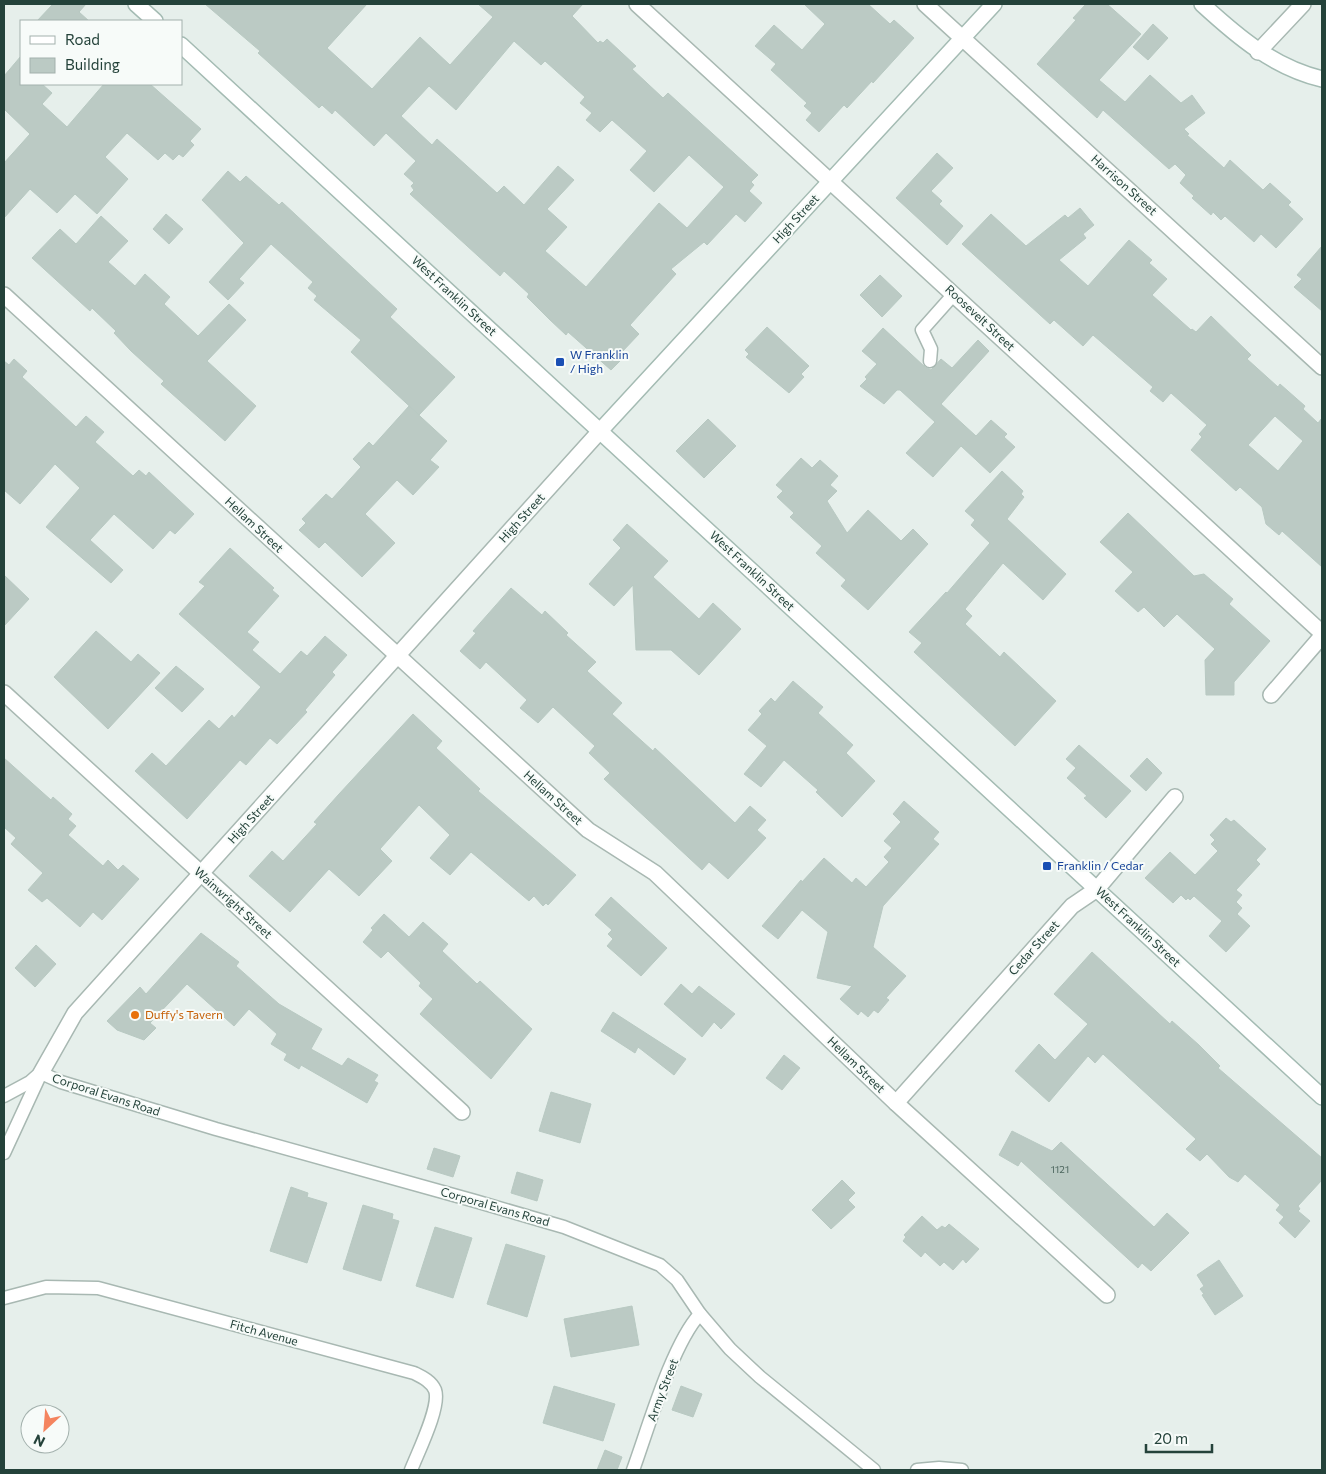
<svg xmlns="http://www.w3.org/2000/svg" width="1326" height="1474" font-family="Commissioner,sans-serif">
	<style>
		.building { fill: #bbcac4; stroke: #b8c9c2; fill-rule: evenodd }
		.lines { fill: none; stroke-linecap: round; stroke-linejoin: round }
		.lane-casing { stroke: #a8b8b2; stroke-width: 15 }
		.street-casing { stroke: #a8b8b2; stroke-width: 18 }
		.secondary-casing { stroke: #a4bbb3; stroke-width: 18 }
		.lane { stroke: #fff; stroke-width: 12 }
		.street { stroke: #fff; stroke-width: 15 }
		.secondary { stroke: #fff; stroke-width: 15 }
		.transit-dot { fill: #1a4fb4; stroke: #f7fbf9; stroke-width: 2 }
		.food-dot { fill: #e8710a; stroke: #f7fbf9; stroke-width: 2 }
		.labels { text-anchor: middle; stroke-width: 4; stroke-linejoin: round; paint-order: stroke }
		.number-label { font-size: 10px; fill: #4a645c }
		.street-label { font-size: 12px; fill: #24423a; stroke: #f7fbf9 }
		.transit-label { font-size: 12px; fill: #164399; stroke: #f7fbf9; text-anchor: start }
		.food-label { font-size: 12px; fill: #c56008; stroke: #f7fbf9; text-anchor: start }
	</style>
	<rect width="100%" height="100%" fill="#e6efeb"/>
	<g class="building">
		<path d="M53 4H86L79 12 89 21H37Z"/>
		<path d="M205 4H367L327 48 372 89 420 37 450 65 493 17 478 4H583L572 16 598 43 600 41 603 43 607 39 636 66 632 69 663 98 668 93 758 175 751 182 754 185 749 191 762 203 745 222 736 214 707 245 704 242 671 269 676 274 630 325 639 334 621 353 625 356 611 370 568 332 566 335 549 319 527 297 529 294 504 271 500 276 410 194 414 190 411 186 414 183 404 174 416 161 386 133 374 146 335 110 332 114 322 105 319 108 258 53 260 51ZM514 41 541 65 545 61 585 97 580 103 592 113 586 120 600 132 612 120 647 151 630 170 654 192 689 155 724 187 687 228 659 203 586 287 545 251 567 227 547 209 574 180 558 166 524 205 504 186 497 193 437 139 432 145 401 116 429 86 456 110Z"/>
		<path d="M804 4H868L890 24 894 20 914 38 873 83 872 81 847 108 844 105 819 132 806 120 812 113 804 106 807 103 771 70 776 64 755 46 774 25 802 50 825 24Z"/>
		<path d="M1086 4H1107L1141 34 1099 80 1125 102 1150 75 1181 103 1192 95 1205 113 1184 129 1189 134 1187 135 1224 168 1230 160 1263 190 1270 183 1291 202 1288 205 1303 219 1276 248 1261 234 1254 242 1225 216 1221 220 1213 212 1211 215 1192 198 1194 196 1180 183 1186 175 1175 164 1169 169 1103 110 1097 118 1037 64 1076 20 1073 18Z"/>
		<path d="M1153 24 1168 38 1148 60 1133 47Z"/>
		<path d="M21 56V84H42L52 93 42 104 67 127 104 84H150L201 129 190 141 194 145 183 157 179 154 173 160 165 153 158 160 127 133 105 157 128 179 97 214 75 194 57 213 30 189 4 218V163L30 134 4 109V76Z"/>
		<path d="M937 153 953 168 931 191 942 201 939 204 963 226 947 245 896 198Z"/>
		<path d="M228 171 240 182 246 176 279 205 282 202 397 309 390 317 455 377 419 415 351 352 361 340 314 300 317 296 308 288 313 282 271 244 239 279 244 283 228 300 209 282 244 243 202 200Z"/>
		<path d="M1080 208 1094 225 1083 234 1086 238 1059 260 1088 286 1129 240 1152 260 1149 263 1167 279 1152 295 1191 330 1192 329 1196 332 1211 316 1251 355 1247 359 1278 387 1280 384 1305 406 1303 409 1318 423 1322 418V567L1282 531 1279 535 1266 524 1262 507 1240 487 1236 491 1191 450 1202 437 1199 434 1207 425 1171 393 1163 402 1150 391 1153 387 1093 335 1083 346 1054 320 1050 324 962 244 991 214 1026 246 1065 215 1068 218ZM1275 416 1303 441 1278 471 1248 445Z"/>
		<path d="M166 214 183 229 169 244 153 229Z"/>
		<path d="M101 216 128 241 108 262 135 286 145 274 170 297 164 304 198 336 229 304 246 320 207 361 256 406 225 441 161 384 164 381 131 351 114 333 116 331 92 308 90 311 32 258 60 229 76 244Z"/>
		<path d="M1322 246V311L1294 287 1302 279 1297 275Z"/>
		<path d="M880 275 902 296 882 317 860 295Z"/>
		<path d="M767 327 809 366 801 374 804 377 789 393 746 357 749 354 745 350Z"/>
		<path d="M883 328 925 367 931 370 941 359 952 368 978 340 989 351 941 404 976 436 991 420 1007 434 1004 437 1015 447 990 473 961 446 933 477 906 453 935 422 900 390H897L884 404 860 386 867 379 865 377 877 364 862 351Z"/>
		<path d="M14 359 27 371 22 377 76 427 86 416 104 432 95 442 133 476 139 470 146 476 149 472 194 514 175 534 170 530 153 549 114 514 90 540 123 570 111 583 46 527 80 488 55 464 20 504 4 490V361L9 365Z"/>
		<path d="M409 406 447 441 430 460 439 467 413 495 397 480 365 514 395 543 362 577 325 542 319 548 299 530 306 523 302 519 326 494 332 499 361 467 353 459 369 442 373 446Z"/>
		<path d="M708 419 736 446 704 478 676 451Z"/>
		<path d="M801 458 812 468 820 460 838 476 830 485 837 491 827 501 847 533 868 510 901 541 913 529 928 544 868 610 841 586 846 580 816 553 822 546 790 517 794 513 777 497 783 491 776 485Z"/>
		<path d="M1002 471 1023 491 1021 494 1024 497 1007 519 1066 574 1043 600 1003 563 965 609 972 616 965 624 1000 657 1004 652 1056 701 1015 746 914 652 922 643 909 632 946 592 947 593 990 543 971 525 975 520 965 511Z"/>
		<path d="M1128 513 1194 576 1204 574 1233 599 1229 604 1270 641 1234 682V695H1206L1205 660 1215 649 1177 614 1164 627 1144 607 1138 612 1115 591 1133 572 1100 542Z"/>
		<path d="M627 524 668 561 653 577 699 619 713 603 741 629 699 675 671 650H636L633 585 614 606 589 584 621 548 613 540Z"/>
		<path d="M230 548 274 588 272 590 279 596 247 632 259 642 252 650 280 674 301 651 307 656 325 636 347 655 332 672 335 675 305 710 307 712 277 744 270 738 246 765 240 760 187 819 135 771 152 753 166 766 209 720 219 729 232 715 234 718 261 687 179 614 205 586 199 582Z"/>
		<path d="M4 575 29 599 4 626Z"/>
		<path d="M511 588 542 615 545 611 568 633 566 635 596 662 587 671 622 703 612 714 653 751 655 748 735 823 750 806 766 820 757 830 766 838 728 879 709 862 702 870 604 779 610 773 589 753 595 746 553 707 538 723 520 708 527 700 486 662 480 669 460 651 476 633 473 631Z"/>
		<path d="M96 631 131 662 138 654 160 673 108 729 54 677Z"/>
		<path d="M176 666 204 689 182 712 155 688Z"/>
		<path d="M793 681 823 707 818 713 853 745 846 753 875 781 842 817 816 792 818 790 784 760 761 787 744 774 767 746 748 730 762 714 759 711 771 698 775 702Z"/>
		<path d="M413 714 442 741 436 748 480 789 478 791 576 875 548 905 546 903 543 906 534 896 529 901 471 852 450 875 430 858 450 835 419 805 380 849 392 861 359 896 329 869 290 912 249 876 272 851 283 861 317 824 314 822 339 794Z"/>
		<path d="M1079 745 1131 791 1106 818 1084 798 1087 796 1067 778 1076 768 1066 759Z"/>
		<path d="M4 758 51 800 53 797 72 814 68 819 76 826 68 835 103 866 108 860 118 870 123 865 139 879 102 920 93 912 80 927 47 898 42 902 28 890 43 873 11 844 16 838 4 827Z"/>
		<path d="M1147 758 1162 773 1146 791 1130 776Z"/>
		<path d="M904 801 939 832 933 839 939 844 883 906 873 947 906 976 886 998 889 1000 878 1013 874 1010 868 1017 861 1011 858 1015 840 999 852 986 817 978 828 932 802 910 778 939 762 926 801 880 802 882 824 858 852 883 856 878 866 887 889 862 884 857 892 848 884 841 901 822 893 814Z"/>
		<path d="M1226 818 1231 822 1234 820 1266 849 1256 860 1260 864 1236 890 1242 895 1236 902 1242 908 1237 914 1250 926 1226 952 1209 936 1222 921 1194 896 1190 900 1188 898 1186 900 1181 895 1173 903 1145 878 1170 852 1195 875 1218 851 1211 844 1215 840 1210 835Z"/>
		<path d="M611 897 667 948 641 976 607 946 613 939 608 934 612 930 595 915Z"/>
		<path d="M384 914 409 937 423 922 448 944 442 951 477 984 480 981 532 1029 491 1079 420 1014 433 999 419 986 421 983 388 951 381 958 363 942 373 930 371 928Z"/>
		<path d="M201 933 239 962 236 966 279 1004 322 1029 311 1049 342 1066 348 1058 378 1075 374 1081 378 1083 367 1103 301 1065 299 1069 284 1060 287 1054 271 1044 277 1034 249 1009 234 1026 187 984 150 1023 156 1028 144 1040 117 1030 107 1021 140 987 146 994Z"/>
		<path d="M36 945 56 964 35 987 15 968Z"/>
		<path d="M1092 952 1170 1024 1172 1021 1199 1045 1220 1066 1218 1068 1322 1158V1180L1298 1206 1300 1209 1298 1211 1310 1221 1295 1238 1279 1223 1284 1217 1276 1210 1280 1205 1245 1174 1238 1182 1229 1177 1207 1154 1200 1161 1186 1149 1196 1139 1103 1054 1095 1063 1088 1056 1049 1102 1015 1071 1039 1044 1055 1060 1088 1024 1054 994Z"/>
		<path d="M681 984 692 994 699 986 735 1014 721 1029 714 1022 702 1037 664 1004Z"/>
		<path d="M613 1012 686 1059 674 1075 638 1047 635 1053 601 1031Z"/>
		<path d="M784 1055 800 1068 782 1090 766 1078Z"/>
		<path d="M551 1092 591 1104 580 1143 539 1131Z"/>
		<path d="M1012 1131 1052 1151 1061 1142 1154 1227 1167 1213 1189 1233 1151 1271 1142 1263 1138 1268 1021 1161 1018 1166 999 1155Z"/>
		<path d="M434 1148 460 1156 453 1177 427 1169Z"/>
		<path d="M517 1172 543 1180 537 1201 511 1193Z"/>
		<path d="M842 1180 855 1193 848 1200 855 1207 831 1229 812 1210Z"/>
		<path d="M291 1187 308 1193 307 1197 327 1203 307 1263 270 1251Z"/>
		<path d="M363 1205 393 1214 392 1219 399 1221 381 1281 343 1269Z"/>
		<path d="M922 1216 937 1230 942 1226 945 1228 949 1224 979 1249 966 1263 963 1259 953 1270 944 1262 940 1266 925 1252 921 1257 903 1241 906 1237 904 1235Z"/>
		<path d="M435 1227 472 1238 453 1298 416 1286Z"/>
		<path d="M506 1244 545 1256 527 1317 487 1304Z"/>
		<path d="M1219 1260 1243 1296 1215 1315 1202 1295 1204 1294 1200 1289 1204 1286 1197 1275Z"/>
		<path d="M632 1306 639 1345 571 1357 564 1319Z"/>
		<path d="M554 1386 615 1404 603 1441 543 1423Z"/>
		<path d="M681 1386 702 1394 693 1417 672 1410Z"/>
		<path d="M605 1450 622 1457 617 1470H597Z"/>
	</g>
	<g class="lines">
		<defs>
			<g id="lane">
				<path d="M930 361 931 349 922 330 954 294"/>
				<path d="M41 1073 61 1082 216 1129 475 1201 564 1227 660 1265 677 1280 700 1314 730 1349 760 1377 874 1470"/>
				<path d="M4 1096 30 1082 39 1074"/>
				<path d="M4 1153 41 1073"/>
				<path d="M4 1298 46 1287 98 1288 414 1373C422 1377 431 1381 435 1390 441 1406 418 1452 411 1470"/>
				<path d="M633 1470C648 1429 672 1344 700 1314"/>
				<path d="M917 1470 939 1468 962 1470"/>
			</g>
			<g id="street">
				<path d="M637 4 1322 633"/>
				<path d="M925 4 1322 367"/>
				<path d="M1258 52 1303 4"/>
				<path d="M4 295 588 830 655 873 896 1103 1107 1295"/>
				<path d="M4 693 462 1112"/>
				<path d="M1271 695 1322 636"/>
				<path d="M41 1073 75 1013 600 431"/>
				<path d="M896 1103 1072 906 1097 889 1175 797"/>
			</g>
			<g id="secondary">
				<path d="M136 4 155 21"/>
				<path d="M1202 4C1238 37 1273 67 1322 79"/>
				<path d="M181 45 1322 1097"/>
				<path d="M600 431 994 4"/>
			</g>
		</defs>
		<use href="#lane" class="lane-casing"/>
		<use href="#street" class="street-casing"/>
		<use href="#secondary" class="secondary-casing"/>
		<use href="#lane" class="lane"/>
		<use href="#street" class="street"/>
		<use href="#secondary" class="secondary"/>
	</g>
	<g class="transit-dot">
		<rect x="555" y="357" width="10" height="10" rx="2.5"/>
		<rect x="1042" y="861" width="10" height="10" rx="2.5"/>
	</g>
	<circle class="food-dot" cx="135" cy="1015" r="5"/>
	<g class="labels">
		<g class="number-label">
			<text x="1060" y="1173">1121</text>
		</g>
		<g class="street-label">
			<text transform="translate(1124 185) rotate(42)" y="4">Harrison Street</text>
			<text transform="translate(796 219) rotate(-47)" y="4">High Street</text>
			<text transform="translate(454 296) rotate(43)" y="4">West Franklin Street</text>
			<text transform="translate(980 318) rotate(43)" y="4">Roosevelt Street</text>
			<text transform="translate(522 518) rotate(-48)" y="4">High Street</text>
			<text transform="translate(254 525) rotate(43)" y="4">Hellam Street</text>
			<text transform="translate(752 571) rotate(43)" y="4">West Franklin Street</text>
			<text transform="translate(553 798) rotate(42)" y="4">Hellam Street</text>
			<text transform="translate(251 819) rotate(-48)" y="4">High Street</text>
			<text transform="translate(233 903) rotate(42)" y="4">Wainwright Street</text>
			<text transform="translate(1138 927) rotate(43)" y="4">West Franklin Street</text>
			<text transform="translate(1034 948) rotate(-48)" y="4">Cedar Street</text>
			<text transform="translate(856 1065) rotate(44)" y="4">Hellam Street</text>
			<text transform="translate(106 1095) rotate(18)" y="4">Corporal Evans Road</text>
			<text transform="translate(495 1207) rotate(16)" y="4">Corporal Evans Road</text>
			<text transform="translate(264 1333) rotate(15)" y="4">Fitch Avenue</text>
			<text transform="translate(663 1390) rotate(-69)" y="4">Army Street</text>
		</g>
		<g class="transit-label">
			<text x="570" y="359">W Franklin<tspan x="570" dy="14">/ High</tspan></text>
			<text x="1057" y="870">Franklin / Cedar</text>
		</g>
		<g class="food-label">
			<text x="145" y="1019">Duffy's Tavern</text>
		</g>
	</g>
	<rect width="1326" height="1474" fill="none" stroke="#24423a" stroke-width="10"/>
	<rect x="20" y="20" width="162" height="65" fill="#f7fbf9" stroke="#a3b1ad"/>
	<rect x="30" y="36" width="25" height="8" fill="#ffffff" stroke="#a3b1ad"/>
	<text x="65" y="45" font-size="15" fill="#24423a">Road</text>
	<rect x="30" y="58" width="25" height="15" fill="#bbcac4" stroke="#a3b1ad"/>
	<text x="65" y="70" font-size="15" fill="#24423a">Building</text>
	<g transform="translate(45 1429) rotate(206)"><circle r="24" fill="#f7fbf9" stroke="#a3b1ad"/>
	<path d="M0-4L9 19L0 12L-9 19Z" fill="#f4845f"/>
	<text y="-8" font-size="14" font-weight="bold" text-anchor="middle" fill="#24423a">N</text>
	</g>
	<path d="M1146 1444v8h66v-8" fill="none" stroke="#24423a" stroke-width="2.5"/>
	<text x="1154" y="1444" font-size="15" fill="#24423a" stroke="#f7fbf9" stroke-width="4" paint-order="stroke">20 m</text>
</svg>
